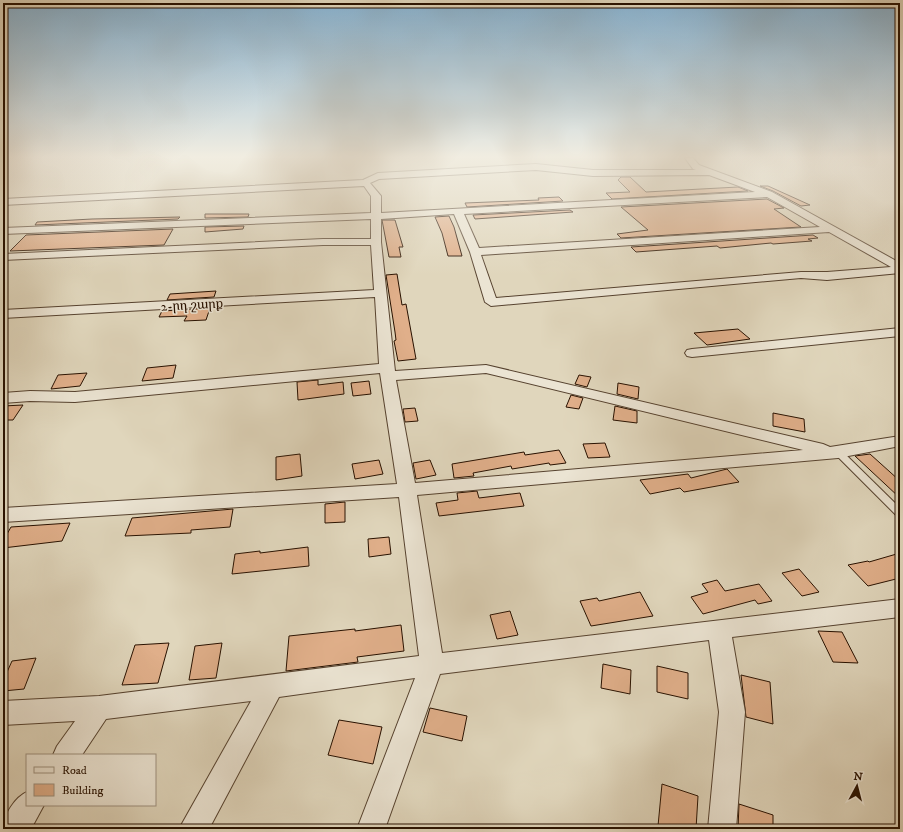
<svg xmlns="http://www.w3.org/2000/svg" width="903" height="832" font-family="'IM FELL DW Pica','Noto Serif Armenian',serif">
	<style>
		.building { fill: #e0af8a; stroke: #281100 }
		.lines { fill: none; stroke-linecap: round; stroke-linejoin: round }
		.lane-casing { stroke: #56422f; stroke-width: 2 }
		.street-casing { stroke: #56422f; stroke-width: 2 }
		.lane { fill: #ebe4d3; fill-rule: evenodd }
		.street { fill: #ebe4d3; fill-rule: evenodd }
		.labels { text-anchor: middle; stroke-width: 3; stroke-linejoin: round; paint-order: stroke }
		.far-street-label { font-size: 13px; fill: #281100; stroke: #ebe4d3 }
	</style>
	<rect width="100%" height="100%" fill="#e0d6bc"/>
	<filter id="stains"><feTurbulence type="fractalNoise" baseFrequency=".005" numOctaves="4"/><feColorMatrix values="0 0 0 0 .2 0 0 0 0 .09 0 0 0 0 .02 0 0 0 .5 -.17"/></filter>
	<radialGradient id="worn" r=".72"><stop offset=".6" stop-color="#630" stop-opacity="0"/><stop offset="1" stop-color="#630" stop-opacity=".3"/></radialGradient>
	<g class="building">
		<path d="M621 177H630L646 192 738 187 748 191 612 199 606 193 630 192 618 180Z"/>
		<path d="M760 186H768L810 205 801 206 773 191Z"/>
		<path d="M559 197 563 201 467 207 465 203 539 200 538 198Z"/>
		<path d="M767 199 784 208 774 209 801 227 621 238 617 234 648 230 621 207Z"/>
		<path d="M570 210 573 212 475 219 473 215Z"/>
		<path d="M205 214H249L248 217 205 218Z"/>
		<path d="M449 216 454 227 462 256H448L442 233 435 217Z"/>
		<path d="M180 217 178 219 35 225 37 222 92 219Z"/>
		<path d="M382 220H395L403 247H399L401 257H389Z"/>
		<path d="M244 226 243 229 205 232V227Z"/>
		<path d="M173 229 164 245 10 251 26 235Z"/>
		<path d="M813 235 818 238 808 239 812 241 773 244 771 243 720 248 717 246 636 252 631 247Z"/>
		<path d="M397 274 402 305 406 304 416 359 398 361 394 341 396 340 395 332 386 275Z"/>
		<path d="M216 291 214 297 167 300 170 294Z"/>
		<path d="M210 308 206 320 184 321 187 316 159 317 162 311Z"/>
		<path d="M738 329 750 339 707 345 694 333Z"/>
		<path d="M176 365 173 378 142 381 147 368Z"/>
		<path d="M87 373 80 386 51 389 58 375Z"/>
		<path d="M579 375 591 377 587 387 575 384Z"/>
		<path d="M318 380V385L343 382 344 394 298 400 297 382Z"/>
		<path d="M369 381 371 394 353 396 351 383Z"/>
		<path d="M618 383 639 387 638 399 617 394Z"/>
		<path d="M571 395 583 398 579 409 566 407Z"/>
		<path d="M23 405 13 420H3V406Z"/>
		<path d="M615 406 637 411V423L613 420Z"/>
		<path d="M415 408 418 421 405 422 403 409Z"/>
		<path d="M773 413 804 419 805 432 773 426Z"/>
		<path d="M605 443 610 457 588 458 583 444Z"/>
		<path d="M559 450 566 463 550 465 549 463 512 469 511 466 473 473 474 476 454 478 452 464 524 452 525 455Z"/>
		<path d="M300 454 302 476 276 480V457Z"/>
		<path d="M870 454 900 481V498L855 456Z"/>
		<path d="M379 460 383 474 355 479 352 464Z"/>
		<path d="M430 460 436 475 416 479 413 463Z"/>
		<path d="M727 469 739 482 684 492 680 488 650 494 640 480 688 474 691 478Z"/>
		<path d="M477 491 479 498 520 493 524 506 439 516 436 503 458 500 457 493Z"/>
		<path d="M345 502V522L325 523V504Z"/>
		<path d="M233 509 230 527 191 530V533L125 536 132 518Z"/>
		<path d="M70 523 62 541 3 548V541L11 527Z"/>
		<path d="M389 537 391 554 369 557 368 539Z"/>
		<path d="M308 547 309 566 232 574 235 554 260 551V553Z"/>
		<path d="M900 553V578L868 586 848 565 868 561 869 562Z"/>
		<path d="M799 569 819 592 802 596 782 573Z"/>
		<path d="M717 580 725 591 759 584 772 601 758 604 755 600 703 614 691 597 708 592 702 584Z"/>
		<path d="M640 592 653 616 591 626 580 601 597 598 599 601Z"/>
		<path d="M510 611 518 635 497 639 490 615Z"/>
		<path d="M401 625 404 651 357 657 358 662 286 671 289 636 355 629V631Z"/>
		<path d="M818 631 842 632 858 663 833 662Z"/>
		<path d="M169 643 158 683 122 685 135 645Z"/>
		<path d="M222 643 216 678 189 680 195 646Z"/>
		<path d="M36 658 24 689 3 691V681L12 661Z"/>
		<path d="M603 664 631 670 630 694 601 688Z"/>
		<path d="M657 666 688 673V699L657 692Z"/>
		<path d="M741 675 770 682 773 724 746 717Z"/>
		<path d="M430 708 467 716 462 741 423 732Z"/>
		<path d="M339 720 382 727 373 764 328 755Z"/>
		<path d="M662 784 698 796 696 829H667L658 826Z"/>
		<path d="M739 804 773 815V829H738Z"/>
	</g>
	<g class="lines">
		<defs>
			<path id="lane" d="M838 449 841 450 900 508V517L897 516 835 454 834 452 835 450Z"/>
			<g id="street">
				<path d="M685 158H693L699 165 772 192 900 263V273L827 280 801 278 491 306 485 302 470 252 454 214 381 219V242L395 371 486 365 823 444 830 447 900 436V446L838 458 417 495 442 653 900 599V617L732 637 745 712 736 829H708L719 712 709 640 440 674 385 829H357L415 678 279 697 209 829H179L251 701 106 719 82 755H53L57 746 75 721 3 725V701L99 696 419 656 399 497 3 522V508L397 484 380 373 75 402 30 401 3 403V393L30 391 75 392 379 364 375 297 3 318V310L374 290 371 245H323L3 260V254L323 239H371V219L3 234V228L371 213V196L364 186 3 205V199L363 180 378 173 536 164 593 170H696L693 169ZM536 170 593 176 709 175 755 192 381 213V196L370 183 379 179ZM767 197 820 227 479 248 464 214ZM829 232 891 267 827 272H801L496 298 481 255ZM486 373 803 450 415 483 396 380Z"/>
				<path d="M900 328V336L692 357 687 356 685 353 687 350 692 349Z"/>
				<path d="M27 792V805H44L31 829H3C3 816 15 797 27 792Z"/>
			</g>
		</defs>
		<use href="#lane" class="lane-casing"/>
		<use href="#street" class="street-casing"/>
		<use href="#lane" class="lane"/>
		<use href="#street" class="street"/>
	</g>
	<linearGradient id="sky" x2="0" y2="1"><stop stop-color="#87b5d6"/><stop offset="0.57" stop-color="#f1ede1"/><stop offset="1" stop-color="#f1ede1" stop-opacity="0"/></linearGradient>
	<rect width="903" height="275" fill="url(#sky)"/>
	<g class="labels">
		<g class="far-street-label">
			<text transform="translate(192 304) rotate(-3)" y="5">2-րդ շարք</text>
		</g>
	</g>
	<rect width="903" height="832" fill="none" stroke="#e0d6bc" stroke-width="16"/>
	<rect x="4" y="4" width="895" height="824" fill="none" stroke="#281100" stroke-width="2"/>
	<rect x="8" y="8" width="887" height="816" fill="none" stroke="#281100"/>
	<rect x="26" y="754" width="130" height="52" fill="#ebe4d3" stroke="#9d907f"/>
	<rect x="34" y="767" width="20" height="6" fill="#ebe4d3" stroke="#9d907f"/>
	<text x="62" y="774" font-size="12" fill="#281100">Road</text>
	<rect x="34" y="784" width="20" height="12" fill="#e0af8a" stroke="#9d907f"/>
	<text x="62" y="794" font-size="12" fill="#281100">Building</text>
	<g transform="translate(857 786) rotate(7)" stroke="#ebe4d3" stroke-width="3" paint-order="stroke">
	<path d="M0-3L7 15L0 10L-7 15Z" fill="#281100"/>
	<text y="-6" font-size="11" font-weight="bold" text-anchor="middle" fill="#281100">N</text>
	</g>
	<rect width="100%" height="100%" filter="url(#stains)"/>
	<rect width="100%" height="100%" fill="url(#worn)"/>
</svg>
